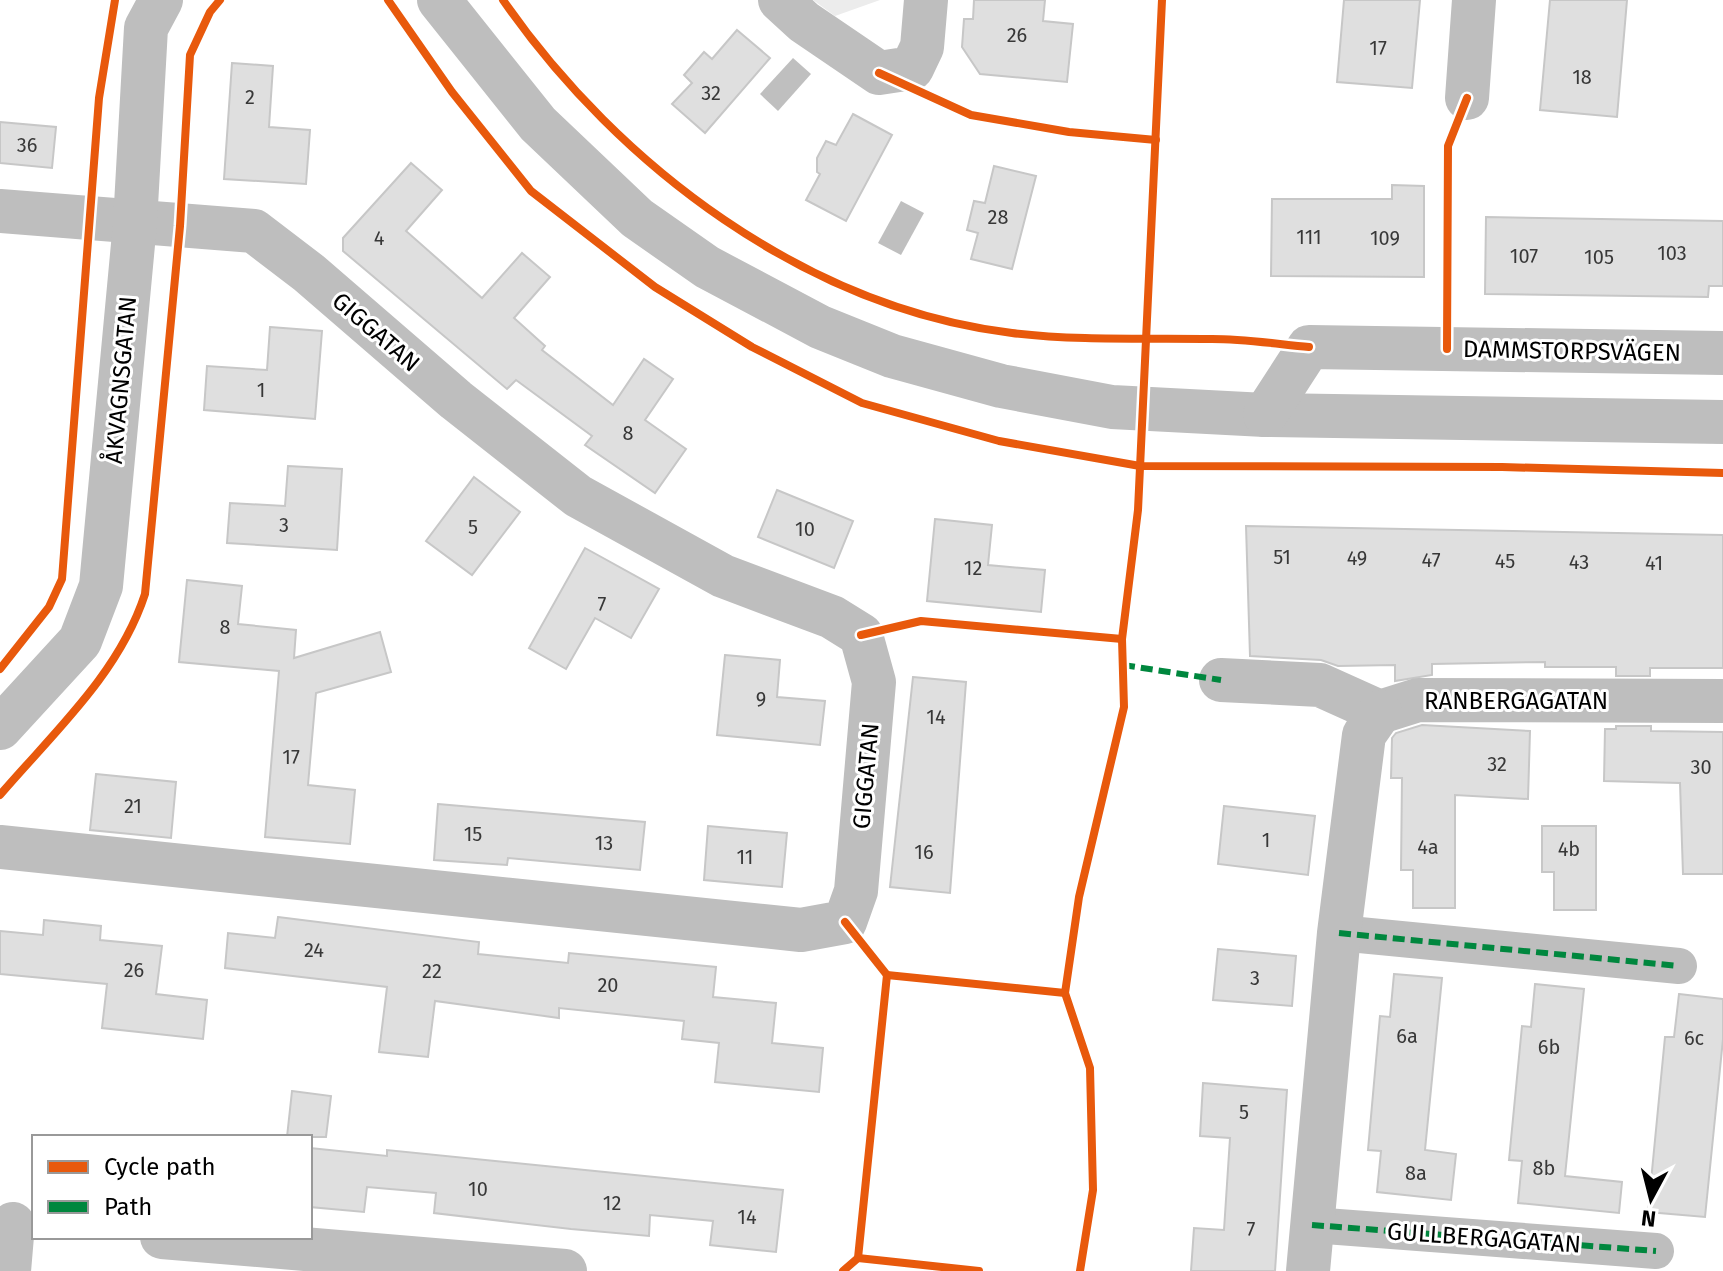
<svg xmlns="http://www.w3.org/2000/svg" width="1723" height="1271" font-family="'Fira Sans',sans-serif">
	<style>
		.green { fill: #ececec }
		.water { fill: #bfbfbf }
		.building { fill: #dfdfdf; stroke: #c7c7c7; stroke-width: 2 }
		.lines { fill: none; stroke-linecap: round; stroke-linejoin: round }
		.pedestrian { stroke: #bebebe; stroke-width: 36 }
		.minor { stroke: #bebebe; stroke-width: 44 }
		.quiet { stroke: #00873e; stroke-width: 6; stroke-dasharray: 12 6; stroke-linecap: butt }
		.cycleway-casing { stroke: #fff; stroke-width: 13 }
		.cycleway { stroke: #e8590c; stroke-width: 8 }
		.labels { text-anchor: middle; stroke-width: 6; stroke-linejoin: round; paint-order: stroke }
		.number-label { font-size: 20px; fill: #383838 }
		.street-label { font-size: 24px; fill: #000; stroke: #fff }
	</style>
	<rect width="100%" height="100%" fill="#fff"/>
	<path class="green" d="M813 0H880L835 16Z"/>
	<g class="water">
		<path d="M793 58 811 74 778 111 760 94Z"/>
		<path d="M901 201 924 213 901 255 878 243Z"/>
	</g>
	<g class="building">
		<path d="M974 0H1045L1043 21 1073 24 1067 82 980 74 962 47 964 19H973Z"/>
		<path d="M1344 0H1420L1412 88 1337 82Z"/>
		<path d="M1550 0H1627L1617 117 1540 110Z"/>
		<path d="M737 30 770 58 705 133 672 104 692 83 684 75 704 52 712 59Z"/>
		<path d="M232 63 273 66 269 127 310 130 306 184 224 179Z"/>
		<path d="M853 114 892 135 846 221 806 200 820 174 817 172V158L826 141 836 145Z"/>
		<path d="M0 122 56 127 52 168 0 163Z"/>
		<path d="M411 163 442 190 406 231 482 298 522 253 550 277 514 318 545 346 542 350 613 405 644 359 673 379 645 420 686 449 655 493 585 445 592 436 516 380 507 389 343 251V238Z"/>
		<path d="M994 166 1036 176 1012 269 971 259 978 233 967 230 974 201 985 203Z"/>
		<path d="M1392 185 1424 186V277L1271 276 1272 199H1392Z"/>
		<path d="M1486 217 1723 221V286H1709L1708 297 1485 294Z"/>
		<path d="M270 327 322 331 315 419 204 410 207 366 267 370Z"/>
		<path d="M288 466 342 469 337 550 227 543 230 503 285 506Z"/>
		<path d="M474 477 520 512 472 575 426 541Z"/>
		<path d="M777 490 853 521 834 568 758 537Z"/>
		<path d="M935 519 992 525 988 565 1045 570 1041 612 927 601Z"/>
		<path d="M1246 526 1723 535V668H1650V676H1616V667H1545V662L1432 664V675L1395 681V665L1338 666 1321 660 1250 656Z"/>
		<path d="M585 548 659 589 631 638 595 618 566 669 529 648Z"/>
		<path d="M187 580 242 586 238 624 296 630 294 658 380 632 391 672 316 693 308 785 355 790 350 844 265 837 279 671 179 662Z"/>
		<path d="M725 655 780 660 777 697 825 701 820 745 717 735Z"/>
		<path d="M913 677 966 682 950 893 890 887Z"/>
		<path d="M1422 725 1530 731 1528 799 1455 795V908H1413V870H1401L1402 778H1391L1392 738 1396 733Z"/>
		<path d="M1616 726H1651V731L1723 732V874H1683L1680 783 1604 781 1605 729H1616Z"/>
		<path d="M96 774 176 782 171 838 90 830Z"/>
		<path d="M438 804 645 822 640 870 508 858 507 865 434 860Z"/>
		<path d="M1224 806 1315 816 1308 875 1218 864Z"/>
		<path d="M708 826 787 833 782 887 704 880Z"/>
		<path d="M1542 826H1596V910H1554V872H1542Z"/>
		<path d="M278 917 479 942 478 954 568 963 569 953 716 967 713 997 776 1003 772 1043 823 1048 819 1092 715 1082 719 1043 682 1039 684 1021 559 1008V1018L435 1001 428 1057 379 1052 387 987 225 968 228 933 275 938Z"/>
		<path d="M44 920 101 926 100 940 162 946 156 994 207 1000 203 1039 102 1028 107 984 0 974V931L43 935Z"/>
		<path d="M1218 949 1296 956 1292 1006 1213 1000Z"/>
		<path d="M1394 974 1442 978 1425 1150 1456 1154 1451 1200 1377 1192 1381 1151 1368 1150 1380 1016 1390 1017Z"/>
		<path d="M1535 984 1584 989 1565 1176 1622 1182 1619 1213 1518 1203 1522 1161 1509 1160 1522 1026 1531 1027Z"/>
		<path d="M1679 994 1723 999V1039L1705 1217 1648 1212 1665 1037H1674Z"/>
		<path d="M1203 1083 1287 1090 1275 1271H1191L1194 1228 1224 1230 1230 1138 1200 1136Z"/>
		<path d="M292 1091 331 1096 326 1137H287Z"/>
		<path d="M310 1148 387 1156V1150L783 1190 776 1252 710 1245 713 1221 650 1215 649 1236 571 1229 434 1213 436 1193 367 1187 364 1212 310 1207Z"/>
	</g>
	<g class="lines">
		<g class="pedestrian">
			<path d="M1339 933 1679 966"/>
			<path d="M1312 1225 1656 1251"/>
		</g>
		<g class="minor">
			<path d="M439 0 538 124 637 218 707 267 820 327 892 356 1001 386 1112 407 1265 415 1723 422"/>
			<path d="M780 0 804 22 879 73 912 68 922 47 926 0"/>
			<path d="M1467 98 1474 0"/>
			<path d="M0 211 254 231 309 273 456 400 578 496 723 576 832 617 861 635 874 682 856 891 845 922 801 930 0 847"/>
			<path d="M1265 415 1309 347 1723 353"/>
			<path d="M1221 680 1320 685 1380 712 1418 700 1723 701"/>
			<path d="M0 728 80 641 101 586 135 223 146 28 161 0"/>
			<path d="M162 1237 565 1271"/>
			<path d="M9 1271 13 1224"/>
			<path d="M1308 1271 1339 933 1364 735 1380 712"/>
		</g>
		<g class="quiet">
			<path d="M1123 665 1221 680"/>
			<path d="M1339 933 1679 966"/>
			<path d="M1312 1225 1656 1251"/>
		</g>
		<defs>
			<g id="cycleway">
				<path d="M388 0 452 92 531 191 655 287 752 347 862 403 999 441 1140 466 1502 467 1723 473"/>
				<path d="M503 0C619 167 807 308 1012 333 1078 341 1146 338 1212 339 1244 339 1277 344 1309 347"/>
				<path d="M879 73 971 115 1069 132 1156 140"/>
				<path d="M1447 349 1448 146 1467 98"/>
				<path d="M861 635 921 621 1122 639"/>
				<path d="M0 669 49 607 62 579 99 98 115 0"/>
				<path d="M0 795C53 733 119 674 145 594L180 226 190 55 210 12 220 0"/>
				<path d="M845 922 887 975 1065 993"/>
				<path d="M858 1258 979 1271"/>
				<path d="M843 1271 858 1258 887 975"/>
				<path d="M1080 1271 1093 1190 1090 1068 1065 993 1079 897 1124 707 1122 639 1138 510 1162 0"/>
			</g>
		</defs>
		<use href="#cycleway" class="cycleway-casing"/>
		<use href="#cycleway" class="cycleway"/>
	</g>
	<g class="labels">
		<g class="number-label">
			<text x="1017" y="42">26</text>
			<text x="1378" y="55">17</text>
			<text x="1582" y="84">18</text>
			<text x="711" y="100">32</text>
			<text x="250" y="104">2</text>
			<text x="27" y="152">36</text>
			<text x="998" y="224">28</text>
			<text x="1309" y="244">111</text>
			<text x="379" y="245">4</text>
			<text x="1385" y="245">109</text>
			<text x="1672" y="260">103</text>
			<text x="1524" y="263">107</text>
			<text x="1599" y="264">105</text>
			<text x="261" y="397">1</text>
			<text x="628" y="440">8</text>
			<text x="284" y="532">3</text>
			<text x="473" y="534">5</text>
			<text x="805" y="536">10</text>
			<text x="1282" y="564">51</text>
			<text x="1357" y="565">49</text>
			<text x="1431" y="567">47</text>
			<text x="1505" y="568">45</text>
			<text x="1579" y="569">43</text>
			<text x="1654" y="570">41</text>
			<text x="973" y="575">12</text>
			<text x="602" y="611">7</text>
			<text x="225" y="634">8</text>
			<text x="761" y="706">9</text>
			<text x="936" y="724">14</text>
			<text x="291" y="764">17</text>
			<text x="1497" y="771">32</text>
			<text x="1701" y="774">30</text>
			<text x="133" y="813">21</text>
			<text x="473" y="841">15</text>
			<text x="1266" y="847">1</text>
			<text x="604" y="850">13</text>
			<text x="1428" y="854">4a</text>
			<text x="1569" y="856">4b</text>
			<text x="924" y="859">16</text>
			<text x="745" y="864">11</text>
			<text x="314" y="957">24</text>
			<text x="134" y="977">26</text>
			<text x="432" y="978">22</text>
			<text x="1255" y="985">3</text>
			<text x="608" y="992">20</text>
			<text x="1407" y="1043">6a</text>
			<text x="1694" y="1045">6c</text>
			<text x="1549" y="1054">6b</text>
			<text x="1244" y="1119">5</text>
			<text x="1544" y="1175">8b</text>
			<text x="1416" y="1180">8a</text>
			<text x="478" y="1196">10</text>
			<text x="612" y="1210">12</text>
			<text x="747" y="1224">14</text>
			<text x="1251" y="1236">7</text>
		</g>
		<g class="street-label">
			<text transform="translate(376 332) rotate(41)" y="8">GIGGATAN</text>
			<text transform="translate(1572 351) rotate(1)" y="8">DAMMSTORPSVÄGEN</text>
			<text transform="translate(121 380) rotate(-85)" y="8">ÅKVAGNSGATAN</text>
			<text x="1516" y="709">RANBERGAGATAN</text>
			<text transform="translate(866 776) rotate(-85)" y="8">GIGGATAN</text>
			<text transform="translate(1484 1238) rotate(4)" y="8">GULLBERGAGATAN</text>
		</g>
	</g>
	<rect x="32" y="1135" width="280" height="104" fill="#ffffff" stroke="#999999" stroke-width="2"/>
	<rect x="48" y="1161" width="40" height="12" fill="#e8590c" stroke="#999999" stroke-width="2"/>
	<text x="104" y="1175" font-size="24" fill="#000000">Cycle path</text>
	<rect x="48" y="1201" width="40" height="12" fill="#00873e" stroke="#999999" stroke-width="2"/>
	<text x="104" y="1215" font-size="24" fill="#000000">Path</text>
	<g transform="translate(1651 1199) rotate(187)" stroke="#ffffff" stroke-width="6" paint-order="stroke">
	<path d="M0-6L14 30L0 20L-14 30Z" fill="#000000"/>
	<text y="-12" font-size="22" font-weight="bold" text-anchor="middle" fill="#000000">N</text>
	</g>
</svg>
